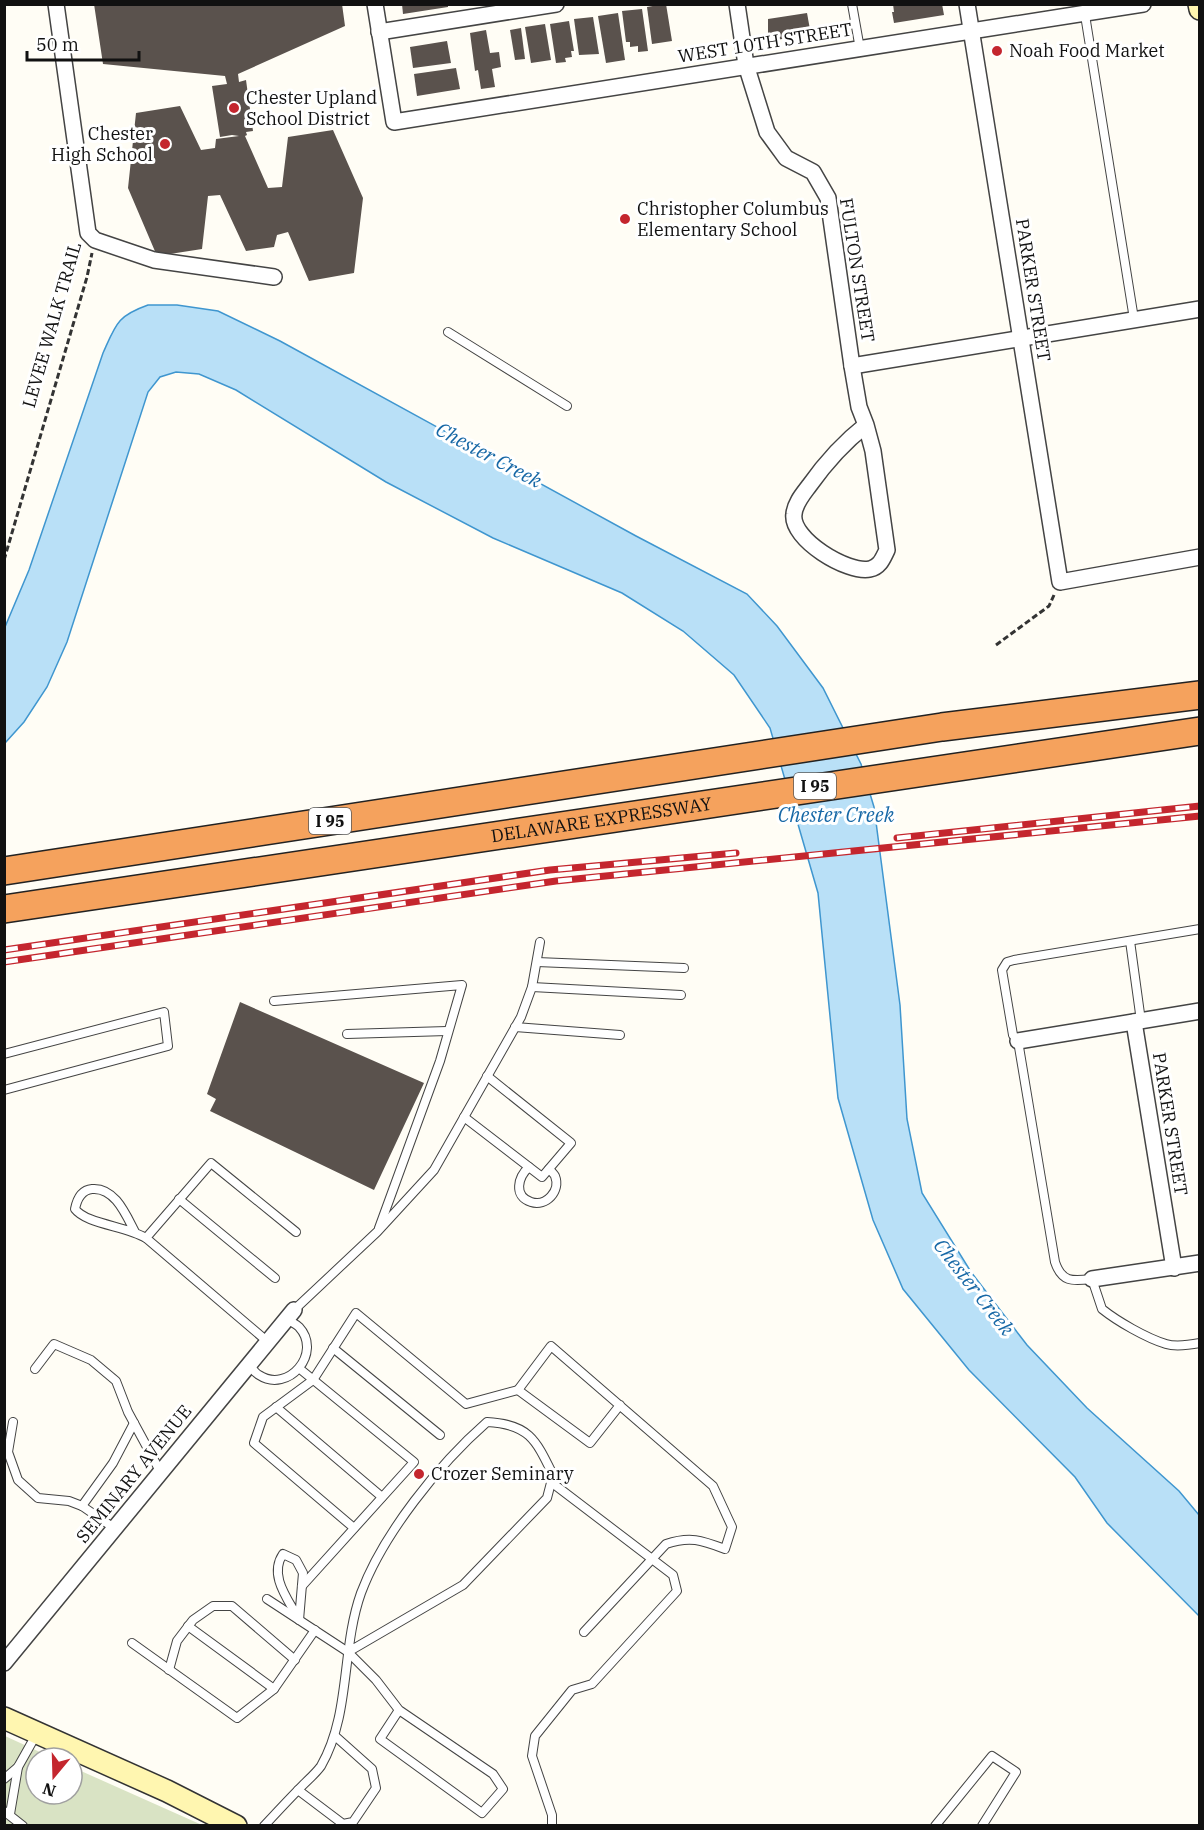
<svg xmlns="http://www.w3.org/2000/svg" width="1204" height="1830" font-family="'IBM Plex Serif',serif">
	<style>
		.cemetery { fill: #d9e3c4 }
		.water { fill: #b9e0f7; stroke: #3f96cf; stroke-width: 1.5 }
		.building { fill: #5a524d }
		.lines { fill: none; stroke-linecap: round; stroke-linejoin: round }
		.lane-casing { stroke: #444; stroke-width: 10 }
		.street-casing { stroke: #444; stroke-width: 18 }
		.secondary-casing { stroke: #333; stroke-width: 24 }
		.highway-casing { stroke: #222; stroke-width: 30 }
		.path { stroke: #333; stroke-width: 3; stroke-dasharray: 6 3; stroke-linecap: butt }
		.lane { stroke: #fff; stroke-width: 8 }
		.street { stroke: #fff; stroke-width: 15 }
		.secondary { stroke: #fff6b0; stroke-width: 21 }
		.highway { stroke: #f5a25d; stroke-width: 27 }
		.rail-casing { stroke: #c4262e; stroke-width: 7 }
		.rail { stroke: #fff; stroke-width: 4.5; stroke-dasharray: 14; stroke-linecap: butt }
		.poi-dot { fill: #c4262e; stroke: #fff; stroke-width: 2 }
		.labels { text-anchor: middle; stroke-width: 6; stroke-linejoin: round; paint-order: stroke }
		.shield { fill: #fff; stroke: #585858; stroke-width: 1.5 }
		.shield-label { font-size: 16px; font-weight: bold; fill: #111 }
		.street-label { font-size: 18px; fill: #111; stroke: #fff }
		.poi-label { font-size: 18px; fill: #111; stroke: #fff; text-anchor: start }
		.water-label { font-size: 20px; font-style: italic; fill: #1768a6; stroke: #fff }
	</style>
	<rect width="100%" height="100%" fill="#fffdf5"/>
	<path class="cemetery" d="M5 1736 53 1758H36V1794H72V1767L202 1825 5 1826Z"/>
	<path class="water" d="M148 305H177L218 311 280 341 636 536 747 594 777 626 823 688 861 764 874 807 900 1005 907 1119 922 1193 971 1272 1027 1345 1087 1408 1179 1491 1199 1515V1616L1107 1523 1075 1477 969 1370 903 1289 873 1220 838 1098 818 893 770 728 734 675 683 631 622 593 493 538 386 482 236 390 199 374 176 372 160 377 148 392 67 642 47 687 24 722 5 743V627L29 570 103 353C116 324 117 316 148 305Z"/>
	<g class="building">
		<path d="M94 4H342L345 26 238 74 239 82 246 80 253 131 246 132 247 135 245 136 268 188 282 187 288 137 333 130 363 198 354 273 309 281 288 232 277 235 274 247 246 251 220 195 208 196 202 249 157 256 128 188 136 113 180 106 201 150 215 148 216 139 239 136 232 135 220 137 212 86 227 84 225 76 103 64Z"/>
		<path d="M402 4H448V7L403 14Z"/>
		<path d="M664 4H666L672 41 652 44 647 7Z"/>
		<path d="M893 4H942L944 15 894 23 892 12H894Z"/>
		<path d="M642 9 648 51 638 52V46L630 47V42H626L622 11Z"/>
		<path d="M618 13 625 60 606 63 598 16Z"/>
		<path d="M807 13 811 35 768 41V19Z"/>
		<path d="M593 17 599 54 579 55 574 19Z"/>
		<path d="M569 21 574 51H571L572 57 565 58 566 62 556 63 550 24Z"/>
		<path d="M545 24 551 60 531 63 525 27Z"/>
		<path d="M521 28 525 59 515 60 510 30Z"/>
		<path d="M486 30 490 53 499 52 501 67 492 69 495 87 481 89 478 70 475 71 470 33Z"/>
		<path d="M447 41 451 63 413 68 410 47Z"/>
		<path d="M456 68 460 89 417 96 414 74Z"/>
		<path d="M240 1002 424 1083 374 1190 210 1111 216 1099 207 1094Z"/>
	</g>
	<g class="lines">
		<defs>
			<g id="lane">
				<path d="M852 4 860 49"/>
				<path d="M1085 15 1134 319"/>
				<path d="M448 332 567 406"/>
				<path d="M1200 929 1014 960 1007 962 1002 970 1013 1035 1018 1041 1055 1262C1062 1283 1073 1281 1092 1279L1102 1309C1117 1321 1146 1338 1166 1344 1176 1347 1189 1345 1200 1343"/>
				<path d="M1130 941 1141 1021"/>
				<path d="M537 962 684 968"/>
				<path d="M532 987 681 995"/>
				<path d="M274 1001 462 985 440 1061 379 1228"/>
				<path d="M515 1027 620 1035"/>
				<path d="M347 1034 447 1031"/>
				<path d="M4 1054 164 1012 168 1046 4 1090"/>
				<path d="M464 1117 542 1177 571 1143 487 1076"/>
				<path d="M529 1167C518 1177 513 1196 531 1202 546 1207 561 1191 555 1176 554 1174 551 1171 549 1169"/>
				<path d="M179 1199 275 1278"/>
				<path d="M135 1232C126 1215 115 1187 92 1189 81 1190 77 1199 75 1209 86 1224 126 1226 146 1238"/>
				<path d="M294 1310 377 1232 434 1170 521 1017 532 987 540 942"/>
				<path d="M268 1342 146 1238 211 1163 296 1232"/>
				<path d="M333 1348 440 1435"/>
				<path d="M249 1365C252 1368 255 1373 259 1375 288 1394 323 1353 299 1327 296 1324 291 1322 287 1319"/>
				<path d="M35 1369 54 1344 91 1360 116 1381 128 1412 160 1471"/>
				<path d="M300 1369 414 1462 302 1586"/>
				<path d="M276 1407 382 1497"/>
				<path d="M13 1422 8 1452 18 1480 38 1498 69 1501 82 1506 114 1528"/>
				<path d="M551 1482 673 1575 677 1591 592 1684 572 1690 535 1736 532 1756 552 1815V1826"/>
				<path d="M82 1506 113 1463 134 1423"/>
				<path d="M354 1528 254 1443 263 1417 313 1380 356 1313 466 1404 518 1390"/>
				<path d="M283 1554 296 1560 303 1573 299 1620C289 1600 268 1576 283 1554Z"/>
				<path d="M267 1599 348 1652 376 1680 399 1710 380 1739 482 1813 503 1789 493 1774 399 1710"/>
				<path d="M188 1626 274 1689"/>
				<path d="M584 1632 666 1544C690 1536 701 1540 725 1549L732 1527 713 1486 551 1346 518 1390 590 1443 620 1405"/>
				<path d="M132 1643 237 1718 274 1689 315 1630"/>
				<path d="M169 1670 177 1641 193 1620 213 1606H232L295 1660"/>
				<path d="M4 1779 18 1767 36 1735"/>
				<path d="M298 1790 343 1824 353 1822 376 1788 372 1769 335 1736"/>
				<path d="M4 1811 23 1826"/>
				<path d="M10 1814 18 1767"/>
				<path d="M264 1826C277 1812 289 1799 302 1786 308 1780 316 1773 321 1766 351 1714 341 1649 361 1593 383 1534 439 1464 487 1422 529 1424 536 1440 553 1475L547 1498 463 1585 348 1652"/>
				<path d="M935 1826 992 1756 1016 1772 982 1826"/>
			</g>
			<g id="street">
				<path d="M56 4 88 233 95 240 154 260 274 277"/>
				<path d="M375 4 394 122 1143 4"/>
				<path d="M737 4 746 65 767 132 786 158 813 172 828 198 852 366 859 407 866 425C843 443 826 462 809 486 803 494 795 503 794 514 790 539 848 574 870 569 880 567 883 558 887 550L873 451 866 425"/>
				<path d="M967 4 1060 582 1200 557"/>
				<path d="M379 32 556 4"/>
				<path d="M852 366 1200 309"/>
				<path d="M1134 1022 1174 1268"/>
				<path d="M1018 1041 1200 1011"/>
				<path d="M1092 1279 1200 1263"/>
				<path d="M4 1663 294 1310"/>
			</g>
			<g id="secondary">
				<path d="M1199 4 1200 9"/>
				<path d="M4 1718 167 1791 236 1826"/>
			</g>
			<g id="highway">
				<path d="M4 871 942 727 1200 695"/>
				<path id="s1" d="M4 909 1200 731"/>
			</g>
		</defs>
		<use href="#lane" class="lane-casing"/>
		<use href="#street" class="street-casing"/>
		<use href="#secondary" class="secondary-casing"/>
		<use href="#highway" class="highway-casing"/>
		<g class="path">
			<path d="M4 560 87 277 92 253"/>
			<path d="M996 645 1049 606 1054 595"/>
		</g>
		<use href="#lane" class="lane"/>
		<use href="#street" class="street"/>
		<use href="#secondary" class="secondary"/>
		<use href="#highway" class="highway"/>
		<defs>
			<g id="rail">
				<path d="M897 838 1200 806"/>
				<path d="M4 950 550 870 736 853"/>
				<path d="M4 962 556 881 1200 816"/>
			</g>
		</defs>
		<use href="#rail" class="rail-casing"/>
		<use href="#rail" class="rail"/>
	</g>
	<g class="poi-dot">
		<circle cx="997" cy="51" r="6"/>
		<circle cx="234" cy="108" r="6"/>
		<circle cx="165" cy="144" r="6"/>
		<circle cx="625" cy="219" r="6"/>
		<circle cx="419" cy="1474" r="6"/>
	</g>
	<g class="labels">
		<g class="shield">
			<rect x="794" y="773" width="42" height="26" rx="4.5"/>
			<rect x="309" y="808" width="42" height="26" rx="4.5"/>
		</g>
		<g class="shield-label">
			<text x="815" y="792">I 95</text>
			<text x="330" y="827">I 95</text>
		</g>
		<g class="street-label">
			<text transform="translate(765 43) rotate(-9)" y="6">WEST 10TH STREET</text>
			<text transform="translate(857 270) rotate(81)" y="6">FULTON STREET</text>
			<text transform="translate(1033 290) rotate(81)" y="6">PARKER STREET</text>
			<text transform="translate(52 325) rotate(-74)" y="6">LEVEE WALK TRAIL</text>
			<text dy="6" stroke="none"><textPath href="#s1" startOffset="604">DELAWARE EXPRESSWAY</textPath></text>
			<text transform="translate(1170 1124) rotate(81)" y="6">PARKER STREET</text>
			<text transform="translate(134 1474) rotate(-51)" y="6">SEMINARY AVENUE</text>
		</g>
		<g class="poi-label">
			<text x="1009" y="57">Noah Food Market</text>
			<text x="246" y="104">Chester Upland<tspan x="246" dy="21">School District</tspan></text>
			<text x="153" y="140" text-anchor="end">Chester<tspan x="153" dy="21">High School</tspan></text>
			<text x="637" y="215">Christopher Columbus<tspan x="637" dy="21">Elementary School</tspan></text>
			<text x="431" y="1480">Crozer Seminary</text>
		</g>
		<g class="water-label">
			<text transform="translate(489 455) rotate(28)" y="7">Chester Creek</text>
			<text x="836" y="822">Chester Creek</text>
			<text transform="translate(974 1287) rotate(52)" y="7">Chester Creek</text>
		</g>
	</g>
	<rect width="1204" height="1830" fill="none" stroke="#111111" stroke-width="12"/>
	<g transform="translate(54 1776) rotate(199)"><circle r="28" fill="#ffffff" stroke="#a0a0a0" stroke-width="1.5"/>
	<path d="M0-4.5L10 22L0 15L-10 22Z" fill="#c4262e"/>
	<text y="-9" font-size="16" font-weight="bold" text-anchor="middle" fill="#111111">N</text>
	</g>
	<path d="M27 51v9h112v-9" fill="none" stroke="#111111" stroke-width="3"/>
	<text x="36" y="51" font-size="18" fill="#111111" stroke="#ffffff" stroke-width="4.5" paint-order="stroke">50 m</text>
</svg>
